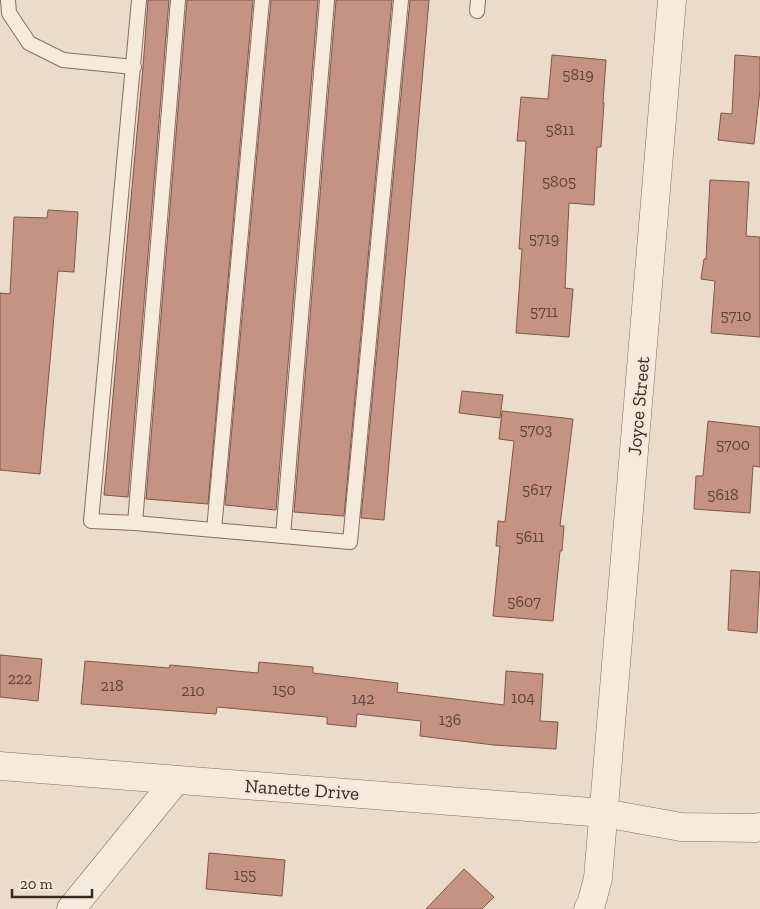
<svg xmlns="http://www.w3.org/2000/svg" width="760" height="909" font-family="'Zilla Slab',serif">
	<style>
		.building { fill: #c59384; stroke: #825549 }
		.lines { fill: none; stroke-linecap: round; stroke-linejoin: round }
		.lane-casing { stroke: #866d60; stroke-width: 16 }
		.street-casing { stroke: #866d60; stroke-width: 29 }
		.lane { stroke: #f6eadd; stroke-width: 14 }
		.street { stroke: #f6eadd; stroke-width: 28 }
		.labels { text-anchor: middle; stroke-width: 4.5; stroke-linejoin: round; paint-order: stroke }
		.number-label { font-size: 16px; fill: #5b443a }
		.street-label { font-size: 19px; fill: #382922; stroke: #f3e7d9 }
	</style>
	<rect width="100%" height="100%" fill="#ebdbca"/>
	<g class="building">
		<path d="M148 0H169L128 497 104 495 143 67Z"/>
		<path d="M187 0H253L208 504 146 499Z"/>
		<path d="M271 0H318L276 510 225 505Z"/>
		<path d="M336 0H392L344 516 294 512Z"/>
		<path d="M410 0H429L384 520 361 518Z"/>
		<path d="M552 55 606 60 603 103H604L601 147H597L594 205 569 203 565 288 573 289 569 337 516 333 522 249H519L526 141H517L521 97 548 99Z"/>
		<path d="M735 55 760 57V90L754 144 718 140 721 113 732 114Z"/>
		<path d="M710 180 749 182 746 236 760 237V337L711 333 715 281 701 279 704 259H706Z"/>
		<path d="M48 210 78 212 74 272 58 271 40 474 0 470V293L10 294 14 217 47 218Z"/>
		<path d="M462 391 503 395 500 418 459 413Z"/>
		<path d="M502 411 573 419 560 526H564L562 551H560L553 621 493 616 500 546H496L498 521 505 522 514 441 499 439Z"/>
		<path d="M708 421 760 427V467L753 466 750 513 694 509 696 476H703Z"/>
		<path d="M731 570 760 572 757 633 728 630Z"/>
		<path d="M0 655 42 659 38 701 0 697Z"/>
		<path d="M85 661 169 668 170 665 258 673 259 662 313 667V673L398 683 397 692 504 705 506 671 543 674 540 721 558 722 556 749 494 745 420 736 421 721 357 714 356 727 327 724V717L217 707 216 714 81 704Z"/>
		<path d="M209 853 285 860 282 896 206 889Z"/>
		<path d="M464 869 494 897 482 909H426Z"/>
	</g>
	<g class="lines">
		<defs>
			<g id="lane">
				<path d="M8 0 9 13 29 43 63 60 134 67"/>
				<path d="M139 0 91 521 135 523 350 542 401 0"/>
				<path d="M477 11 478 0"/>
				<path d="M135 523 178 0"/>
				<path d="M214 530 262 0"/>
				<path d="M283 536 327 0"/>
			</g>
			<g id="street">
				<path d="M0 766 604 813 681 827 755 828 760 827"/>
				<path d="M71 909 176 780"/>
				<path d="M588 909 591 905 598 878 672 0"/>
			</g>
		</defs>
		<use href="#lane" class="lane-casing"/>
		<use href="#street" class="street-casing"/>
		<use href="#lane" class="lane"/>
		<use href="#street" class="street"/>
	</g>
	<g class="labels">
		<g class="number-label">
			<text x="578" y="80">5819</text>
			<text x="560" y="135">5811</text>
			<text x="559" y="187">5805</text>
			<text x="544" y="244">5719</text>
			<text x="544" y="317">5711</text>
			<text x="736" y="321">5710</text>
			<text x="536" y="435">5703</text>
			<text x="733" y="450">5700</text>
			<text x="537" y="495">5617</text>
			<text x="723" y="500">5618</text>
			<text x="530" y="542">5611</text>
			<text x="524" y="607">5607</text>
			<text x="20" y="684">222</text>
			<text x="112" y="691">218</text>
			<text x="284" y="695">150</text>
			<text x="193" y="696">210</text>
			<text x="523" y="703">104</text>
			<text x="363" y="704">142</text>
			<text x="450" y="725">136</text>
			<text x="245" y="880">155</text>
		</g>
		<g class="street-label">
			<text transform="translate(638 406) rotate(-85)" y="7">Joyce Street</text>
			<text transform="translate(302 789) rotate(4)" y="7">Nanette Drive</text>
		</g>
	</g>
	<path d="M12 889v8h80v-8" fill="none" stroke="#382922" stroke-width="2.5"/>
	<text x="20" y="889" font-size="15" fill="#382922" stroke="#f3e7d9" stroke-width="4" paint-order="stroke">20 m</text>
</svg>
